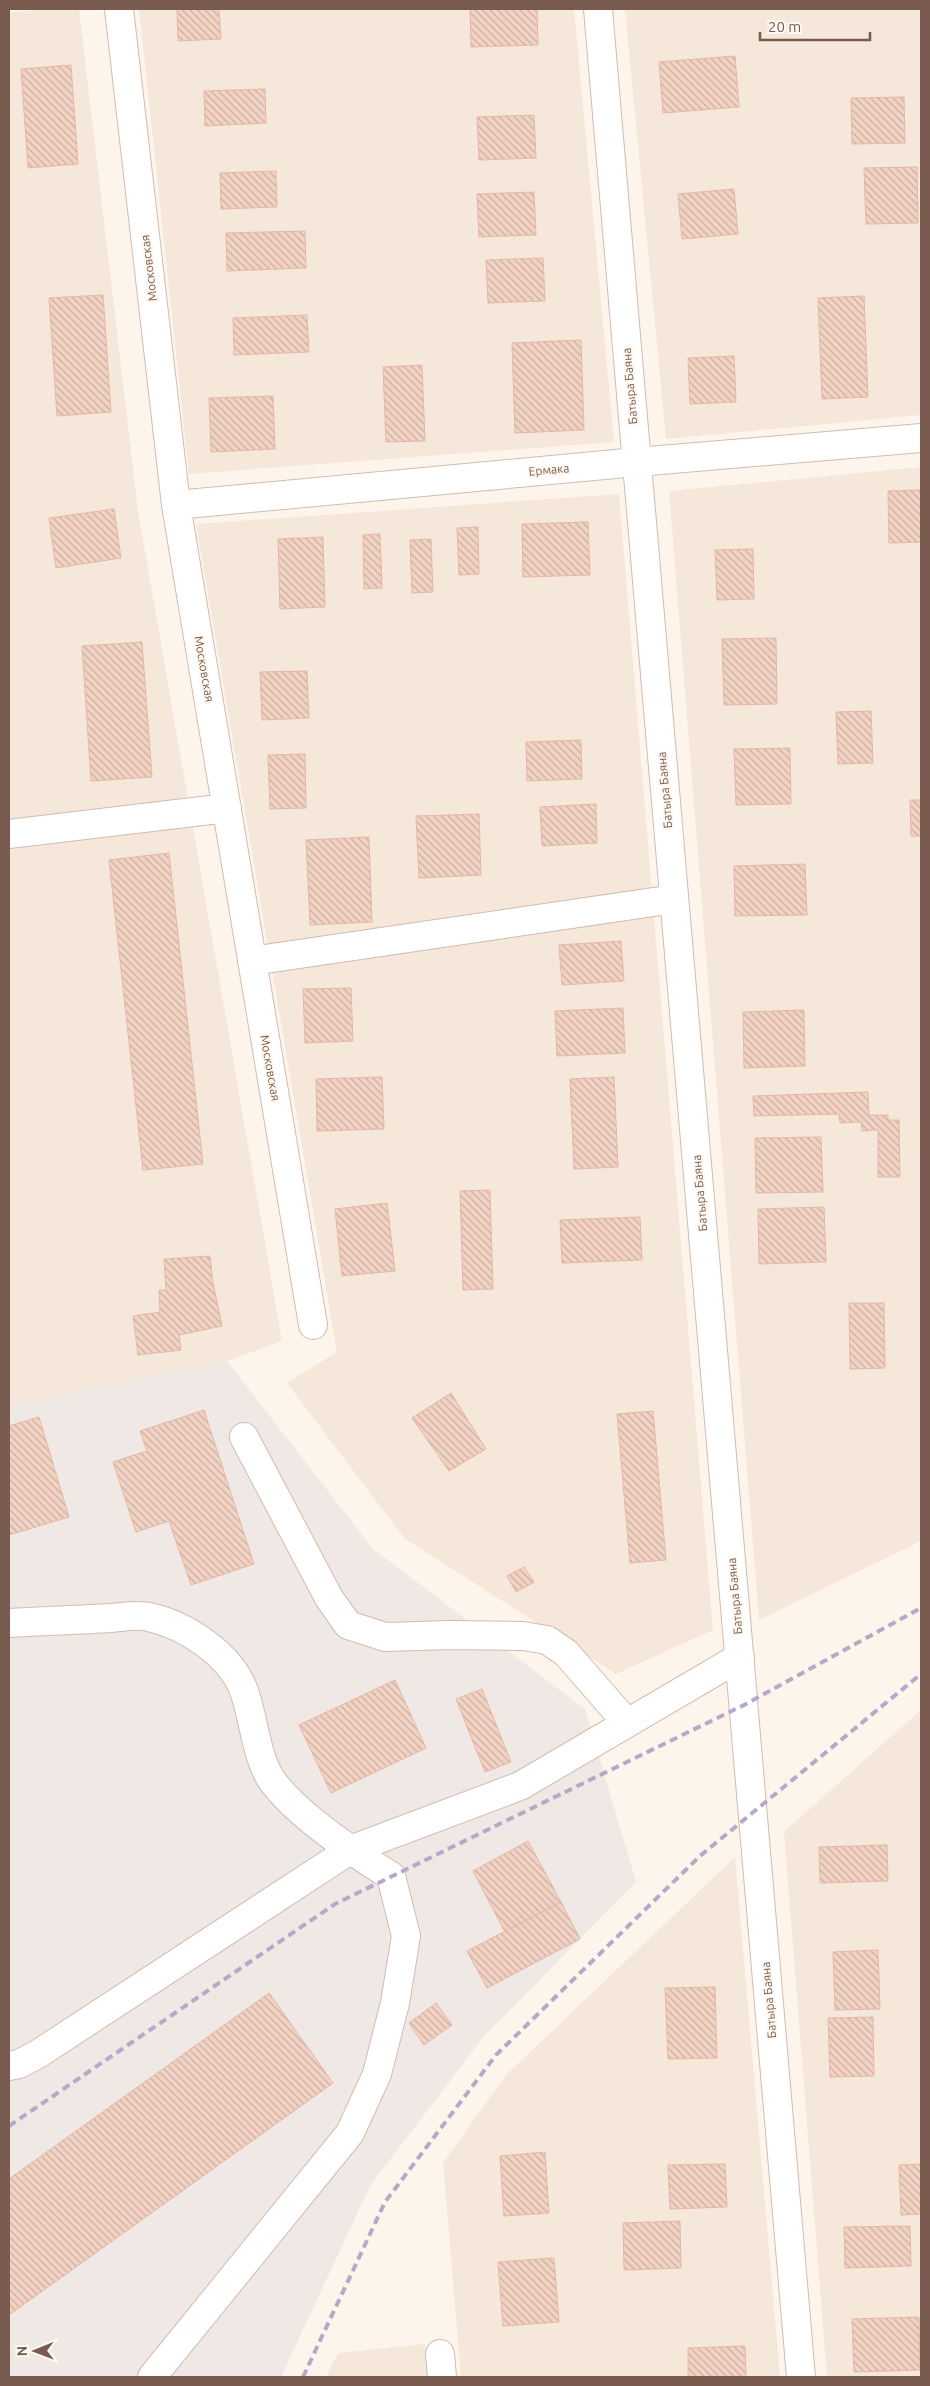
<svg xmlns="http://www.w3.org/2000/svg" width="930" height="2386" font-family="Ubuntu,sans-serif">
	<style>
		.residential { fill: #f5e7da }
		.industrial { fill: #efe8e4 }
		.building { fill: url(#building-back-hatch); stroke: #e5b8a4 }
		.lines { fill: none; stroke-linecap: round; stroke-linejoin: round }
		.minor-casing { stroke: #d0bcb0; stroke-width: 30 }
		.minor { stroke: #fff; stroke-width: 28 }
		.rail { stroke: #b7a8c8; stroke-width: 4; stroke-dasharray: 8 5; stroke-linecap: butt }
		.labels { text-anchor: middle; stroke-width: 4.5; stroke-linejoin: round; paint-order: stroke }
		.street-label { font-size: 12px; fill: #795a4e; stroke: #fff9f3 }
	</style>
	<defs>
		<pattern id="building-back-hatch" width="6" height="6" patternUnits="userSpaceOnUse" patternTransform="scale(1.25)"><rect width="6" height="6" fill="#f2d3c3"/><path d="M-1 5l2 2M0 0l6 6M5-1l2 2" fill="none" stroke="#c9aea1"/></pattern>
	</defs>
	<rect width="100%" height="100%" fill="#fdf5ec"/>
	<g class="residential">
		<path d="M53 9H79L138 511 282 1341 227 1361 9 1405V12Z"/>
		<path d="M139 9H574L614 442 189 474Z"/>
		<path d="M625 9H921V415L666 439Z"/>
		<path d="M921 467V1541L759 1620 669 491Z"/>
		<path d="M619 494 713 1630 616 1674 404 1538 287 1383 337 1352 196 524Z"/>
		<path d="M921 1710V2377H827L784 1832Z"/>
		<path d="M735 1857 780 2377H461L443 2163 506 2075Z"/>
		<path d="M425 2344 428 2377H326L338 2353Z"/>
	</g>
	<path class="industrial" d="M227 1361 373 1549 585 1709 636 1882 484 2036 370 2186 281 2377H9V1405Z"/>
	<g class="building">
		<path d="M177 9H219L221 39 178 41Z"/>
		<path d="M470 9H537L538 45 471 47Z"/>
		<path d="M735 56 739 107 663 113 659 62Z"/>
		<path d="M71 65 78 164 28 168 21 69Z"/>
		<path d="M265 89 266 123 205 126 204 91Z"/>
		<path d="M904 97 905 143 852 144 851 98Z"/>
		<path d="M534 115 536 158 479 160 477 117Z"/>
		<path d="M917 167 918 223 866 224 864 168Z"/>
		<path d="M276 171 277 207 221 209 220 173Z"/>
		<path d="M734 189 738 234 682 239 678 194Z"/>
		<path d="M534 192 536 235 479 237 477 194Z"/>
		<path d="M305 231 306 268 227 271 226 233Z"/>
		<path d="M543 258 545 301 488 303 486 260Z"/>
		<path d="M103 295 111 412 57 416 49 298Z"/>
		<path d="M864 296 868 397 822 399 818 298Z"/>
		<path d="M307 315 309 352 234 355 233 318Z"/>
		<path d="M581 340 584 430 515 433 512 343Z"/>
		<path d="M734 356 736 402 690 404 688 358Z"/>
		<path d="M422 365 425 441 386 442 383 367Z"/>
		<path d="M273 396 275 449 211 452 209 398Z"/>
		<path d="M921 490V542L889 543 888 491Z"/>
		<path d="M114 509 121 558 56 568 49 518Z"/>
		<path d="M588 522 590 575 523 577 522 524Z"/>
		<path d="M478 527 479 574 459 575 457 528Z"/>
		<path d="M380 534 382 588 364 589 363 535Z"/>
		<path d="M323 537 325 607 280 609 278 539Z"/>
		<path d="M431 539 433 592 412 593 410 540Z"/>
		<path d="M753 549 754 599 717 600 715 550Z"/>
		<path d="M776 638 777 704 724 705 722 639Z"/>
		<path d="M142 642 152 777 91 781 82 646Z"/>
		<path d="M307 671 309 718 262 720 260 672Z"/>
		<path d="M871 711 873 763 838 764 836 712Z"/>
		<path d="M581 740 582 779 527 781 526 742Z"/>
		<path d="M790 748 791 804 736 805 734 749Z"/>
		<path d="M305 754 306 808 270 809 268 755Z"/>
		<path d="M910 800H921V836H911Z"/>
		<path d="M596 804 597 843 542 846 540 807Z"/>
		<path d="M479 814 481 875 419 878 416 816Z"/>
		<path d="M369 837 372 922 310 925 306 840Z"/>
		<path d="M169 853 203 1164 143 1170 109 860Z"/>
		<path d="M805 864 807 915 735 916 734 866Z"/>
		<path d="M621 941 624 981 562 985 559 945Z"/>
		<path d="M351 988 353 1041 305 1043 303 989Z"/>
		<path d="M623 1008 625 1053 557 1056 555 1011Z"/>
		<path d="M804 1010 805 1066 744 1068 743 1012Z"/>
		<path d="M382 1077 384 1129 317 1131 316 1079Z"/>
		<path d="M614 1077 618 1167 574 1169 570 1079Z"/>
		<path d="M868 1092 869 1115H888V1120H899L900 1177H878V1130L862 1131 861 1122 840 1123 839 1114 754 1116 753 1096Z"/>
		<path d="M821 1137 823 1192 756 1193 755 1138Z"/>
		<path d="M490 1190 493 1289 463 1290 460 1191Z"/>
		<path d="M387 1203 395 1271 342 1276 335 1209Z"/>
		<path d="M824 1207 826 1262 759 1264 758 1209Z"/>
		<path d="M640 1217 642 1260 562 1263 560 1220Z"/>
		<path d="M210 1256 213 1283 222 1326 179 1335 181 1350 138 1355 133 1316 160 1312 159 1290H166L164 1259Z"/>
		<path d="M849 1303H884L885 1368 850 1369Z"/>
		<path d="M451 1393 486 1449 449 1471 412 1418Z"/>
		<path d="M204 1410 254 1564 191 1585 169 1521 136 1532 113 1462 147 1451 140 1431Z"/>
		<path d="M653 1411 666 1560 630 1563 617 1414Z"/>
		<path d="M39 1417 69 1517 9 1535V1426Z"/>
		<path d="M524 1567 534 1582 516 1592 507 1576Z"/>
		<path d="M395 1680 426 1748 331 1793 299 1725Z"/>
		<path d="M482 1689 511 1762 485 1772 456 1699Z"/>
		<path d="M528 1841 561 1902 505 1932 473 1871Z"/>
		<path d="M887 1845 888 1881 820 1883 819 1847Z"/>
		<path d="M561 1902 580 1939 487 1988 467 1951Z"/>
		<path d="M878 1950 880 2009 835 2010 833 1952Z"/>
		<path d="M715 1987 717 2058 668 2059 665 1988Z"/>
		<path d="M269 1993 333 2083 9 2315V2179Z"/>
		<path d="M436 2003 452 2025 424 2045 409 2023Z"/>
		<path d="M873 2017 874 2076 830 2077 828 2018Z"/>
		<path d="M545 2152 549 2213 504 2216 500 2156Z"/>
		<path d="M725 2164 727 2207 670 2209 668 2165Z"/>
		<path d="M921 2164V2214L901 2215 899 2165Z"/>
		<path d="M680 2221 681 2268 624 2270 623 2223Z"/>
		<path d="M910 2226 911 2266 845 2268 844 2227Z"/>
		<path d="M554 2258 559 2322 503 2326 498 2262Z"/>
		<path d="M919 2317 920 2370 854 2372 852 2319Z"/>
		<path d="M745 2346 746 2377H688V2348Z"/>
	</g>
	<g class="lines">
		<defs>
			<g id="minor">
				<path d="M119 9 176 505 313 1325"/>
				<path d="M598 9 801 2377"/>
				<path d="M176 505 637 462 921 438"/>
				<path d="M9 834 227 808"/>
				<path d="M252 961 674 899"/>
				<path d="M244 1437 329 1598 348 1625 385 1637 450 1635 523 1636 547 1640 566 1653 627 1723"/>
				<path d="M9 1623C43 1621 77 1620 111 1618 123 1617 138 1614 149 1617 186 1625 231 1655 244 1691 254 1718 256 1759 273 1782 299 1817 354 1853 391 1876L406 1936 395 2003 377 2074 350 2133 152 2377"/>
				<path d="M9 2066 19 2064 38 2054 350 1850 520 1786 740 1657"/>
				<path d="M440 2354 442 2377"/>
			</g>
		</defs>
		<use href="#minor" class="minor-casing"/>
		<use href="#minor" class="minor"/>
		<g class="rail">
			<path d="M9 2126 335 1904 744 1705 921 1608"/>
			<path d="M303 2377 385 2202 496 2055 700 1856 921 1674"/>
		</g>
	</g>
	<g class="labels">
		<g class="street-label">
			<text transform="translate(149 268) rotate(-97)" y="4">Московская</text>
			<text transform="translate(630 386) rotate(-95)" y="4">Батыра Баяна</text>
			<text transform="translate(549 470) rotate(-5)" y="4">Ермака</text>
			<text transform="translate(204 669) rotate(80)" y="4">Московская</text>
			<text transform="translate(665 790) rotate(-95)" y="4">Батыра Баяна</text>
			<text transform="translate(270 1068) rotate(80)" y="4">Московская</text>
			<text transform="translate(700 1193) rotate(-95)" y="4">Батыра Баяна</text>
			<text transform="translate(735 1596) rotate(-95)" y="4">Батыра Баяна</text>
			<text transform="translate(769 2000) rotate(-95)" y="4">Батыра Баяна</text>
		</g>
	</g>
	<rect width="930" height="2386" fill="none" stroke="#795a4e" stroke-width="20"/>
	<g transform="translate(35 2351) rotate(269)" stroke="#fff9f3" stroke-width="4" paint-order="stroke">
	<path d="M0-4L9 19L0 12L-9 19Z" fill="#795a4e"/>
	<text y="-8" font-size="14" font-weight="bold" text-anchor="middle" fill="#795a4e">N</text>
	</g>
	<path d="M760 32v8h110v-8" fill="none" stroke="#795a4e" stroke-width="2.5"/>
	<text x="768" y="32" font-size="15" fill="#795a4e" stroke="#fff9f3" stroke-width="4" paint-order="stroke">20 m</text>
</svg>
